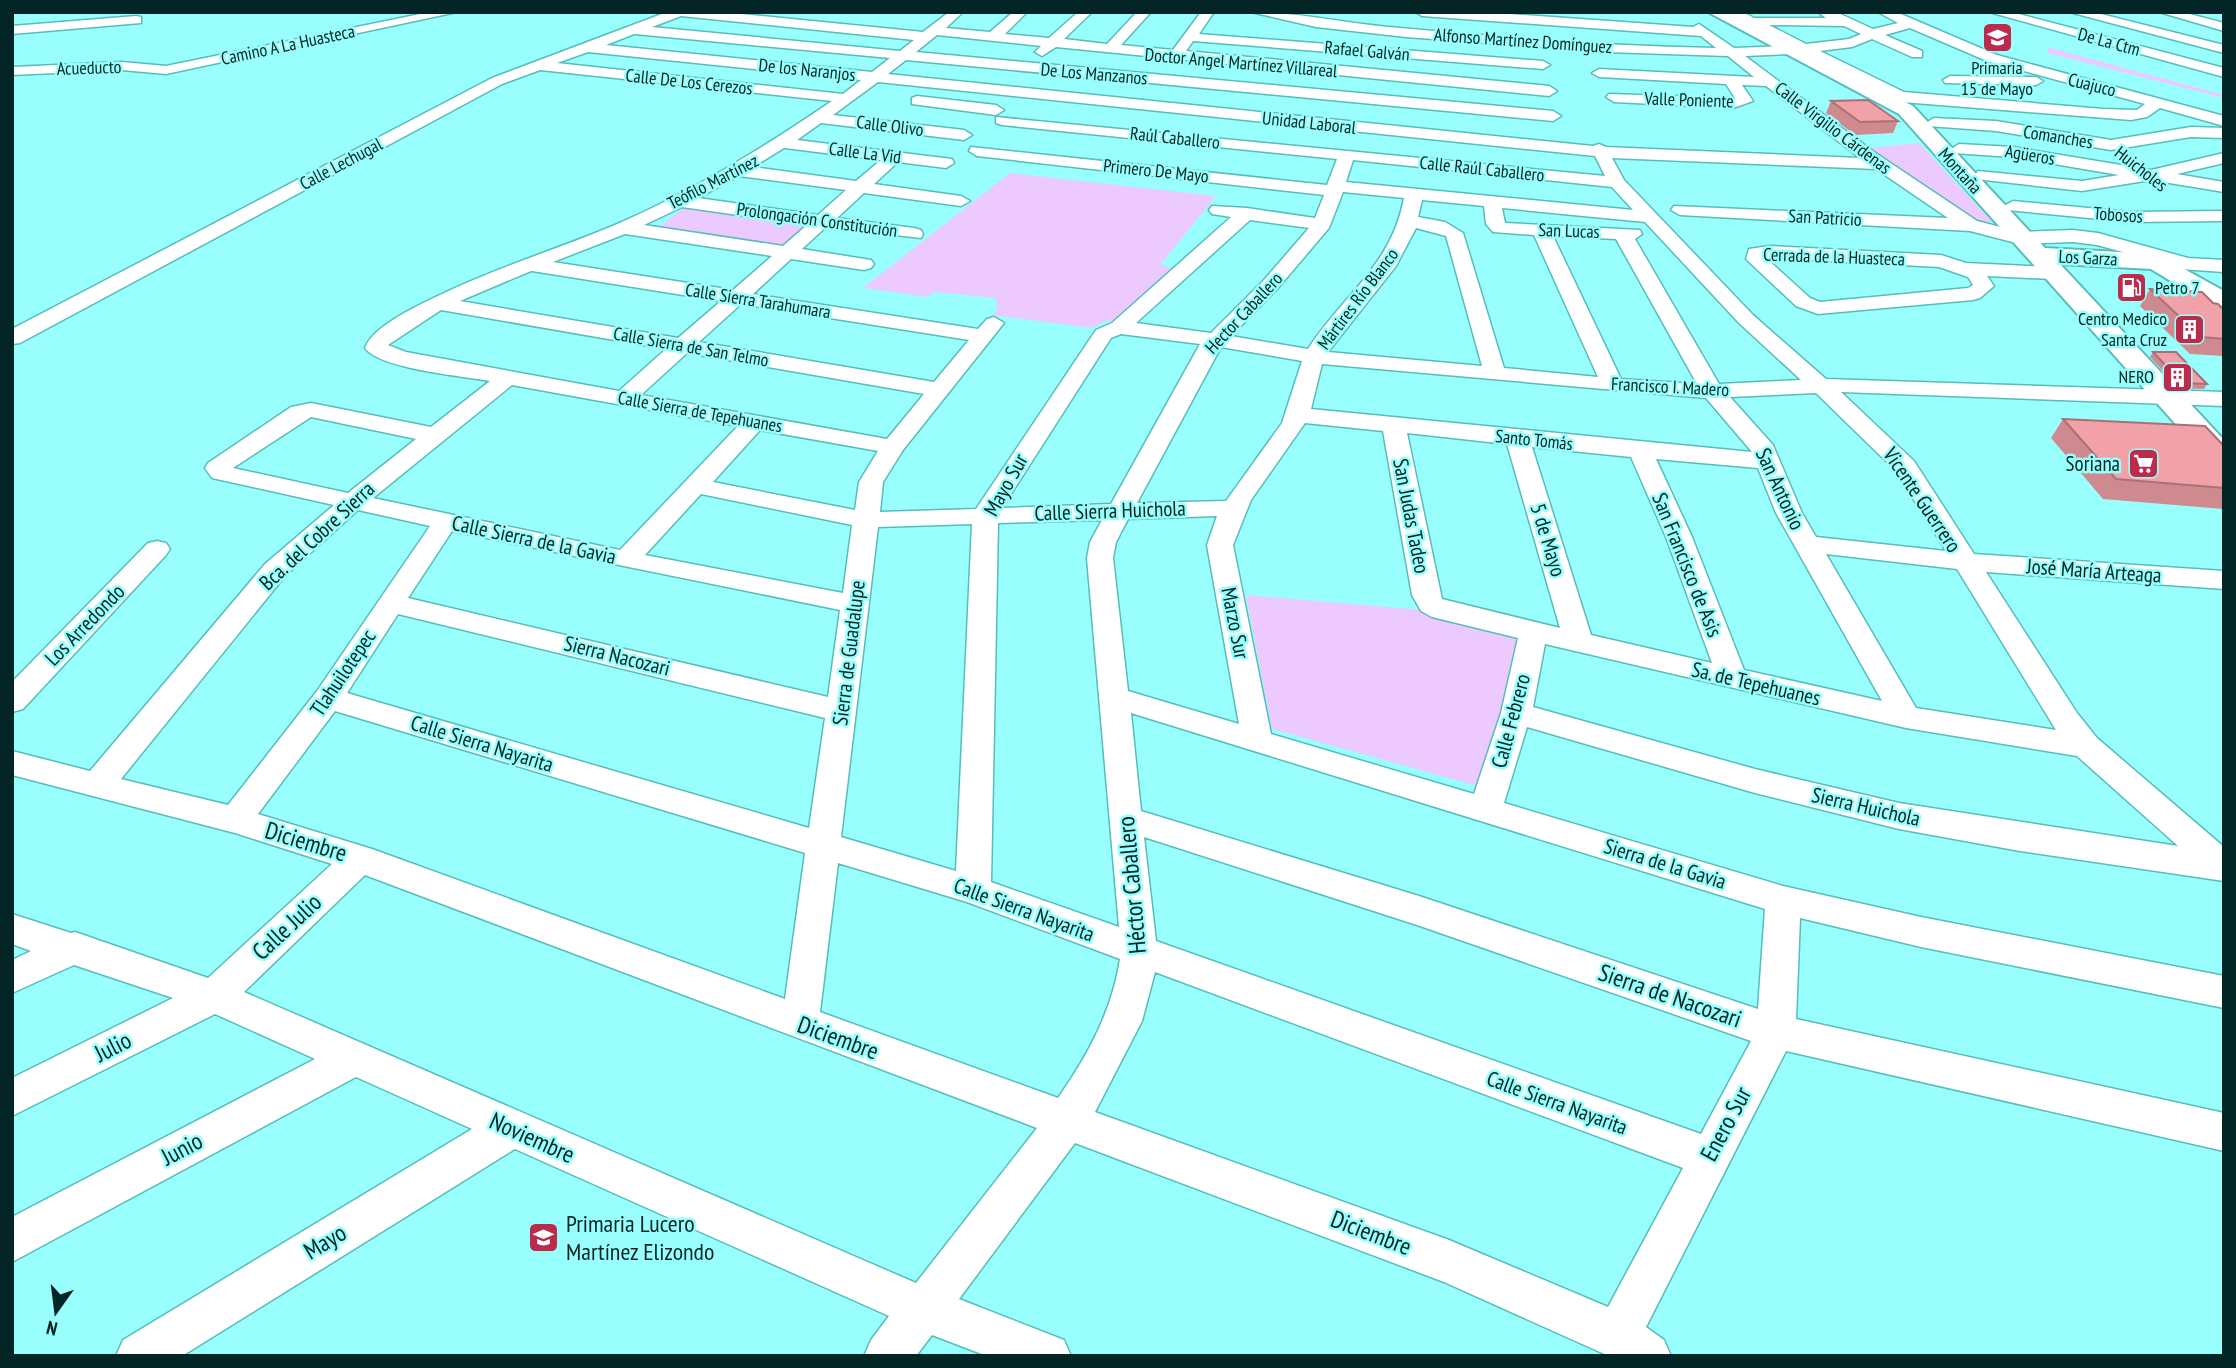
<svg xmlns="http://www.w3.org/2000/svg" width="2236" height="1368" font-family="'PT Sans Narrow',sans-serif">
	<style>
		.green { fill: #ecc9ff }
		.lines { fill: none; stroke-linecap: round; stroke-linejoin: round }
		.minor-casing { stroke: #56bdbb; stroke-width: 3 }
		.major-casing { stroke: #56bdbb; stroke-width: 4 }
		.minor { fill: #fff; fill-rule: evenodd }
		.major { fill: #fff; fill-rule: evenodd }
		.wall { fill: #cf8a90 }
		.building { fill: #f1a1a8; stroke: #a97176; stroke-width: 2 }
		.labels { text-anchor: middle; stroke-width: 5; stroke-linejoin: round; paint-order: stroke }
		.far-street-label { font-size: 18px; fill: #032525; stroke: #99fffc }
		.far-poi-label { font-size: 18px; fill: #032525; stroke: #99fffc; text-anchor: end }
		.poi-label { font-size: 21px; fill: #032525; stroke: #99fffc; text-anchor: end }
		.street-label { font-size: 21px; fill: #032525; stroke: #99fffc }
		.near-street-label { font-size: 24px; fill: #032525; stroke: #99fffc }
		.near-poi-label { font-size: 24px; fill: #032525; stroke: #99fffc; text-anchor: start }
	</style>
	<rect width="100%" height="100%" fill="#99fffc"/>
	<g class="green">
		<path d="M2047 47 2224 95V98L2048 53Z"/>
		<path d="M1919 143 1992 222 1972 221 1869 148Z"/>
		<path d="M1010 173 1216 196 1160 265 1175 268 1118 321H1106L1091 328 993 315 997 309 996 298 933 292 928 297 863 288Z"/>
		<path d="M685 207 808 225 786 247 656 229Z"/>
		<path d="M1246 595 1422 610 1522 634 1478 786 1272 729Z"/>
	</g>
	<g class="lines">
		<defs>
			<g id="minor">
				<path d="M430 12H457L166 74 122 70 12 75V67L122 62 166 66Z"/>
				<path d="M667 12H721L923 32 949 12H963L946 28 990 32 1013 12H1027L1005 34 1049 38 1078 12H1092L1064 39 1107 44 1137 12H1151L1121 45 1173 50 1201 12H1214L1199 34 1543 61 1550 65 1543 69 1193 41 1186 51 1549 86 1557 91 1549 96 1056 47 1042 56 1035 52 1041 46 937 35 916 52 1553 111 1561 116 1553 121 906 60 888 74 1593 146 1599 144 1606 147 1860 158 1766 86 1742 85 1753 101 1733 108 1614 102 1606 97 1609 94 1735 98 1726 84 1599 77 1592 73 1599 69 1754 77 1728 56 1606 52 1406 37 1316 27 1251 12C1297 12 1343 23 1389 27 1498 37 1607 46 1716 48L1701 36 1422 16 1416 12H1482L1693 27 1699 24 1734 48 1789 46 1726 12H1743L1754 18H1826L1818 12H1836L1873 29 1898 23 1878 12H1896L1997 55 2224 116V126L2160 108 2147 117 2131 120 1902 102 1796 49 1789 54 1745 56 1874 152 1977 221 2020 232 2073 230 2098 233 2188 258 2224 260V272L2165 268 2158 266 2156 261 2097 245 2073 242 2020 244 1970 231 1680 215 1671 210 1674 206 1948 218 1876 169 1612 158 1624 180 1753 315 1826 379 2224 392V406L1841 392 1914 461 1974 554 2224 571V589L1986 572 2077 713 2097 738 2224 847V881L2020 851 1899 829 1755 793 1527 727 1504 803 1783 886 1921 917 2224 976V1008L1921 947 1800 918 1796 1019 2224 1113V1151L1786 1051 1646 1327 1664 1340 1671 1356H1609L1444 1282 1075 1143 959 1299 1064 1340 1071 1356H987L932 1335 916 1356H864L871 1340 889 1316 515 1149 182 1356H116L123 1340 472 1129 356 1077 12 1262V1217L315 1059 215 1014 12 1116V1078L173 998 74 965 12 993V960L31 951 12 944V914L71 933 75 932 208 978 332 864 235 833 12 775V751L90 771 265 564 334 505 212 478 205 468 208 463 291 407 311 403 431 427 490 381C463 376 380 369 365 348 372 326 421 304 442 294 498 267 558 249 615 225 692 192 763 148 832 101L540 70 502 84 20 343 12 344V329L492 78ZM681 16 914 40 900 51 652 27ZM1769 25 1844 26 1861 34 1849 39 1806 44ZM1910 28 1987 61 2145 104 2137 110 2103 109 1904 92 1820 51 1852 47 1872 39 1912 57H1922V51L1885 35ZM634 34H635L890 58 872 72 606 45ZM588 52 861 80 843 94 557 63ZM878 82 1595 156 1605 176 996 117V123L1002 125 1337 159 1327 185 971 147 969 151 977 156 1324 195 1315 218 1247 208 1212 206 1209 210 1212 214 1231 217 1112 323 1096 330 976 509 880 512 883 482 903 450 1004 323 994 317 987 319 978 329 753 294 791 259 864 270 871 268 874 264 871 260 802 249 826 227 921 238 923 234 921 230 914 228 837 218 864 193 961 206 970 201 961 196 874 184 898 162 946 168 954 163 952 159 797 140 821 123 964 140 972 135 964 130 833 115ZM784 148H785L881 160 856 181 753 167ZM1353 160 1612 187 1633 210 1346 182ZM739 176 846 190 818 215 698 198ZM1343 192 1404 198C1392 265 1343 295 1308 349L1231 336 1278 288 1329 228ZM1422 200 1484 206 1486 224 1493 232 1534 235 1598 377 1504 368 1463 233 1445 222 1418 217ZM682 207 807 225 783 246 644 225ZM1502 208 1645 222 1739 323 1801 380 1719 384 1635 239 1642 234 1640 230 1505 223ZM1250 220 1309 228 1264 280 1211 333 1136 323ZM1416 228 1446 236 1482 366 1328 352 1396 266ZM625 234 772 256 733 290 553 262ZM1553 236 1616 239 1697 384 1621 379ZM531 271H532L721 301 678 338 460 301ZM741 304 969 340 934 382 699 342ZM441 310 666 349 619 391 406 352 388 345ZM1121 334 1200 344 1111 504 1002 508 1111 338ZM1221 347 1302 361 1282 423 1226 501 1137 503ZM687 353 924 394 887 439 641 395ZM1322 364 1706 398 1752 452 1311 409ZM512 385 738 426 620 550 373 498ZM1816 393 1895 470 1946 551 1816 537 1802 513 1773 445 1730 397ZM311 417 416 439 348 493 233 468ZM1305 423 1383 431 1412 595 1421 611 1432 617 1518 638 1501 713 1474 794 1271 734 1233 545 1251 500ZM760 430 878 451 859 482 855 510 713 482ZM1407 433 1507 444 1560 628 1442 599ZM1532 447 1631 457 1666 537 1712 663 1591 635ZM1656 459 1758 468 1776 513 1882 701 1744 670 1692 537ZM701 494 852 525 843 593 645 555ZM358 510 430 526 317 691 228 805 121 779 285 576ZM1217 516 1207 545 1239 724 1128 691 1113 558 1116 542 1128 519ZM1102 520 1090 542 1087 558 1119 927 991 882 998 523ZM972 524 956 871 841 837 878 527ZM452 531 840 610 828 697 408 598ZM1826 554 1957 569 2056 730 1916 708ZM398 614 825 718 809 828 347 693ZM1545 644 1906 728 2077 756 2178 846 1899 803 1755 769 1533 707ZM335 711 805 853 785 999 372 849 258 814ZM1131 713 1765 909 1758 1009 1419 896 1141 811ZM1144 837 1417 925 1751 1041 1701 1134 1156 941ZM838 863 967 902 1120 959C1112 1011 1088 1055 1058 1098L820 1012ZM365 875 1037 1128 916 1283 244 992ZM1155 972 1683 1168 1608 1307 1449 1240 1095 1112 1142 1021Z"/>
				<path d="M1989 12H2011L2224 68V77Z"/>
				<path d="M2093 12 2224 45V53L2073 13Z"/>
				<path d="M2159 12H2182L2224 23V31Z"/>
				<path d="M136 16 141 17V23L12 34V26Z"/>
				<path d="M1950 76 2036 77 2043 81 2036 85 1945 83 1943 80Z"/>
				<path d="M917 96 996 105 1004 110 996 115 912 104V98Z"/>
				<path d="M1934 118 1996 121 2111 140 2191 127 2224 128V138L2191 137 2111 150 1996 131 1928 126 1926 123Z"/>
				<path d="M1959 144 2013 147 2151 170 2224 153V163L2177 174 2224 182V192L2151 180 2082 191 1984 180 1978 179 1975 175 1978 171 2082 181 2119 175 2013 157 1953 153 1951 149Z"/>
				<path d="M2013 201 2131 212 2224 211V221L2131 222 2007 210 2004 206Z"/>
				<path d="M1769 246 1941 255 1966 263 2052 267 2062 273 2052 279 1987 276 1994 286 1980 298 1973 300 1818 314 1796 306 1746 259 1749 249ZM1766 258 1939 267 1968 277 1973 285 1968 288 1820 302 1810 298Z"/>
				<path d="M157 541 166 543 170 549 166 555 23 709 12 712V682L148 543Z"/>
			</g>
			<path id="major" d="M1708 12H1730L1913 106 2045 248 2157 254 2224 291V310L2215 308 2151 269 2060 264 2224 440V468L2213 466 1899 114Z"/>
		</defs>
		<use href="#minor" class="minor-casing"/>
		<use href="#major" class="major-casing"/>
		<use href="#minor" class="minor"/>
		<use href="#major" class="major"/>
	</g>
	<g class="wall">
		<path d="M1831 101 1898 121 1893 133 1855 135 1826 113Z"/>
		<path d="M2150 289 2213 303 2224 310V356L2190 354 2140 306Z"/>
		<path d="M2153 352 2207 384 2204 389 2179 388 2150 357Z"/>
		<path d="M2063 419 2224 446V509L2103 499 2051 438Z"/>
	</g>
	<g class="building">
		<path d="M1868 100 1898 121 1860 122 1831 101Z"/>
		<path d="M2150 289 2202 292 2213 303 2218 304 2224 310V339L2201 337Z"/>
		<path d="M2153 352H2176L2207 384 2182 383Z"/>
		<path d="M2063 419 2205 426 2224 446V488L2116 479Z"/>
	</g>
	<defs>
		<symbol id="school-square" viewBox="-11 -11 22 22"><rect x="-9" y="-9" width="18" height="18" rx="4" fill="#bc2b4c" stroke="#99fffc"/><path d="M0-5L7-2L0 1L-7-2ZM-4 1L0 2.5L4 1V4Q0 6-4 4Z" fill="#fff"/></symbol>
		<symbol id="fuel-square" viewBox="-11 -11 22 22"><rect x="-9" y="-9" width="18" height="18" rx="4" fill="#bc2b4c" stroke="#99fffc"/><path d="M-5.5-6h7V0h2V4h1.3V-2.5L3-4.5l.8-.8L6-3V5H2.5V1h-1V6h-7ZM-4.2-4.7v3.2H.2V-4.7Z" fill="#fff"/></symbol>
		<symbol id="building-square" viewBox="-11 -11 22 22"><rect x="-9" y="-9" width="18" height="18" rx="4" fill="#bc2b4c" stroke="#99fffc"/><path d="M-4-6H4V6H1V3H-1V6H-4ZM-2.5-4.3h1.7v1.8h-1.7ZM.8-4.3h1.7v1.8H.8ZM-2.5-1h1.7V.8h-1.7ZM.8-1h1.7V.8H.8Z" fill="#fff"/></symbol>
		<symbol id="supermarket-square" viewBox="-11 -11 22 22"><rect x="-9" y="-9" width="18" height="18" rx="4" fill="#bc2b4c" stroke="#99fffc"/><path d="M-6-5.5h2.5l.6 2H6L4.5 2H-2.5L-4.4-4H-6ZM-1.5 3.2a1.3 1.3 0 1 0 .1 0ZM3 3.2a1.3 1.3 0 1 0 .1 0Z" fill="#fff"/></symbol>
	</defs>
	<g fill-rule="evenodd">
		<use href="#school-square" x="1980" y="20" width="35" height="35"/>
		<use href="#fuel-square" x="2114" y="270" width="35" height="35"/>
		<use href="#building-square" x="2172" y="312" width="35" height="35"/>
		<use href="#building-square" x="2160" y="360" width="35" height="35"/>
		<use href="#supermarket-square" x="2126" y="446" width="35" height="35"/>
		<use href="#school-square" x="526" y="1220" width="35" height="35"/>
	</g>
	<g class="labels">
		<g class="far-street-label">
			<text transform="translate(1523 41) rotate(4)" y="6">Alfonso Martínez Domínguez</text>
			<text transform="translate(2109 42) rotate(15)" y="6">De La Ctm</text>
			<text transform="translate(288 45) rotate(-12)" y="6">Camino A La Huasteca</text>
			<text transform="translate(1367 51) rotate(5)" y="6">Rafael Galván</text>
			<text transform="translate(1241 63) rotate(5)" y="6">Doctor Angel Martínez Villareal</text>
			<text transform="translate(89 68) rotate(-2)" y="6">Acueducto</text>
			<text transform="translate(807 70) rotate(6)" y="6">De los Naranjos</text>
			<text transform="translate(1094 74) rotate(5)" y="6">De Los Manzanos</text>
			<text transform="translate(689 82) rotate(6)" y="6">Calle De Los Cerezos</text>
			<text transform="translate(2092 85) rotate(14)" y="6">Cuajuco</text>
			<text transform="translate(1689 100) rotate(2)" y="6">Valle Poniente</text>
			<text transform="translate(1309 123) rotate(6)" y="6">Unidad Laboral</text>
			<text transform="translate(890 126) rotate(7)" y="6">Calle Olivo</text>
			<text transform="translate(1833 128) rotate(37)" y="6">Calle Virgilio Cárdenas</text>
			<text transform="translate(2058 137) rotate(9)" y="6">Comanches</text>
			<text transform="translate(1175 138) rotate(6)" y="6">Raúl Caballero</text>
			<text transform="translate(865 153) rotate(7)" y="6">Calle La Vid</text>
			<text transform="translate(2030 155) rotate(9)" y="6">Agüeros</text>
			<text transform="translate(341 164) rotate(-28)" y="6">Calle Lechugal</text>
			<text transform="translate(1482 169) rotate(6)" y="6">Calle Raúl Caballero</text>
			<text transform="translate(2141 169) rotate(38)" y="6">Huicholes</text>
			<text transform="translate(1156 171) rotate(6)" y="6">Primero De Mayo</text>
			<text transform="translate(1960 171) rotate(48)" y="6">Montaña</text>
			<text transform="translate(713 182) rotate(-27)" y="6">Teófilo Martínez</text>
			<text transform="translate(2118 215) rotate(4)" y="6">Tobosos</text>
			<text transform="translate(1825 218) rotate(3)" y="6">San Patricio</text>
			<text transform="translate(817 220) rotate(8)" y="6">Prolongación Constitución</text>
			<text transform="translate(1569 231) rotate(2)" y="6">San Lucas</text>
			<text transform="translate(1834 257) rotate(2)" y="6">Cerrada de la Huasteca</text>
			<text transform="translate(2088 258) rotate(3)" y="6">Los Garza</text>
			<text transform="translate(1358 299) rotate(-53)" y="6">Mártires Río Blanco</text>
			<text transform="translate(758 301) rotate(9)" y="6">Calle Sierra Tarahumara</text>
			<text transform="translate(1244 313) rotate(-47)" y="6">Hector Caballero</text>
			<text transform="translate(691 347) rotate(10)" y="6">Calle Sierra de San Telmo</text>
			<text transform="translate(1670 387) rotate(3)" y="6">Francisco I. Madero</text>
			<text transform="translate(700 412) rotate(10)" y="6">Calle Sierra de Tepehuanes</text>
			<text transform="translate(1534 440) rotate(6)" y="6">Santo Tomás</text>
		</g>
		<g class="far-poi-label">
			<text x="1997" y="74" text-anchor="middle">Primaria<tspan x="1997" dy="21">15 de Mayo</tspan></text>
			<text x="2155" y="294" text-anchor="start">Petro 7</text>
			<text x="2167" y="325">Centro Medico<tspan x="2167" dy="21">Santa Cruz</tspan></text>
			<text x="2154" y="383">NERO</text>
		</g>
		<g class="poi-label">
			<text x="2120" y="471">Soriana</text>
		</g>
		<g class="street-label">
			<text transform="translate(1006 485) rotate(-61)" y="7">Mayo Sur</text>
			<text transform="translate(1780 489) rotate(65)" y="7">San Antonio</text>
			<text transform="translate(1922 500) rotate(56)" y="7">Vicente Guerrero</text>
			<text transform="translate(1110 511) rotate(-2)" y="7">Calle Sierra Huichola</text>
			<text transform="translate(1411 516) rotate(79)" y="7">San Judas Tadeo</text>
			<text transform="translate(317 536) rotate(-43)" y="7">Bca. del Cobre Sierra</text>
			<text transform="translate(534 540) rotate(12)" y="7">Calle Sierra de la Gavia</text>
			<text transform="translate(1548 540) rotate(73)" y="7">5 de Mayo</text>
			<text transform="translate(1687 565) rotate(68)" y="7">San Francisco de Asis</text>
			<text transform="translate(2094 571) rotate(4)" y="7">José María Arteaga</text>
			<text transform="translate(1235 623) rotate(79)" y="7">Marzo Sur</text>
			<text transform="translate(85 625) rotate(-46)" y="7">Los Arredondo</text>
			<text transform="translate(849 653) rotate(-83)" y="7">Sierra de Guadalupe</text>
			<text transform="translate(617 656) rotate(14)" y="7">Sierra Nacozari</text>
			<text transform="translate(343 673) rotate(-56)" y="7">Tlahuilotepec</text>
			<text transform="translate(1756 684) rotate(13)" y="7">Sa. de Tepehuanes</text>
			<text transform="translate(1511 721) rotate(-75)" y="7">Calle Febrero</text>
			<text transform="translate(482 744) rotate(17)" y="7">Calle Sierra Nayarita</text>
			<text transform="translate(1866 807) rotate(13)" y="7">Sierra Huichola</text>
			<text transform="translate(1665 864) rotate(17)" y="7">Sierra de la Gavia</text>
			<text transform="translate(1024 910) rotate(20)" y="7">Calle Sierra Nayarita</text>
			<text transform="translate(1557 1103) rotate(20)" y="7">Calle Sierra Nayarita</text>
		</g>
		<g class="near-street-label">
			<text transform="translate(306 842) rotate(17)" y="8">Diciembre</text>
			<text transform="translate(1132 885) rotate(-95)" y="8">Héctor Caballero</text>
			<text transform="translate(287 927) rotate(-43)" y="8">Calle Julio</text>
			<text transform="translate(1670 996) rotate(19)" y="8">Sierra de Nacozari</text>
			<text transform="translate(838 1038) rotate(20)" y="8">Diciembre</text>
			<text transform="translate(113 1047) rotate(-27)" y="8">Julio</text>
			<text transform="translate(1726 1124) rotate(-62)" y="8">Enero Sur</text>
			<text transform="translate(532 1138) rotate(24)" y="8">Noviembre</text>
			<text transform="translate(182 1149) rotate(-28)" y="8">Junio</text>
			<text transform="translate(1371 1233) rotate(21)" y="8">Diciembre</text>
			<text transform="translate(325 1242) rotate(-31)" y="8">Mayo</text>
		</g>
		<g class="near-poi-label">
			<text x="566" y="1232">Primaria Lucero<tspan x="566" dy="28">Martínez Elizondo</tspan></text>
		</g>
	</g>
	<rect width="2236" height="1368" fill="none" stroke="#032525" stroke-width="28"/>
	<g transform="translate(56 1312) rotate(194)" stroke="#99fffc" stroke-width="5" paint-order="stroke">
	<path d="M0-5L12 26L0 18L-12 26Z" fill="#032525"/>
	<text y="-10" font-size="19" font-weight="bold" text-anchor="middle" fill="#032525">N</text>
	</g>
</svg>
